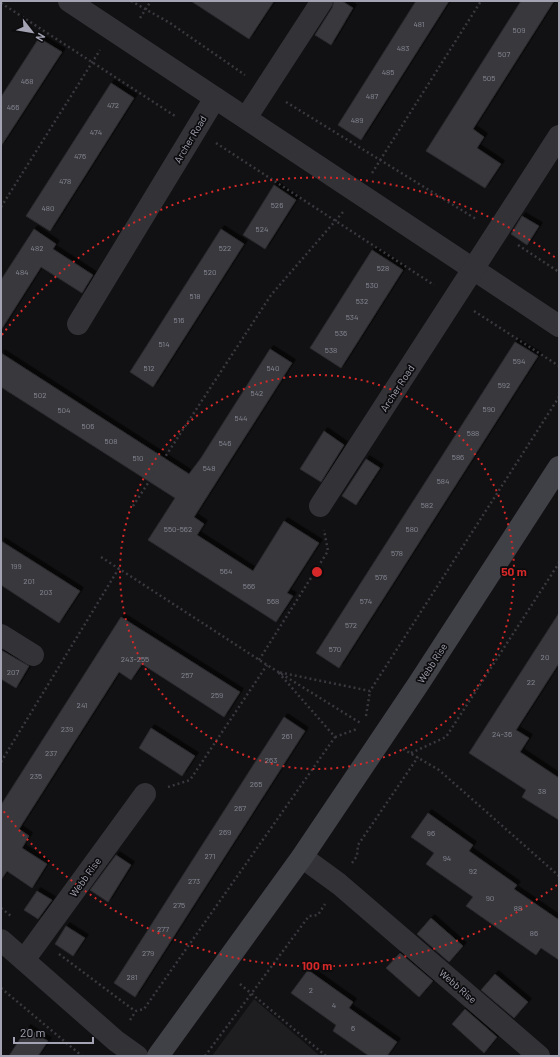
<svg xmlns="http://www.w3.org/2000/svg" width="560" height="1057" font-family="Barlow,sans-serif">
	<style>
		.built { fill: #1e1d20 }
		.building { fill: #39383d; stroke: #2c2b2f; filter: url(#shadow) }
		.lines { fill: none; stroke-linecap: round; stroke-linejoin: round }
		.path { stroke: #38383e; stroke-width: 2.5; stroke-dasharray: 2 3; stroke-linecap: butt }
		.street { stroke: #333237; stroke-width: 22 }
		.secondary { stroke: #404047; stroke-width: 22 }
		.ring { fill: none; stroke: #d62828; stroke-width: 2; stroke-dasharray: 2 4 }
		.labels { text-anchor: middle; stroke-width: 3.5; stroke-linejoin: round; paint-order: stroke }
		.number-label { font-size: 8px; fill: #888896 }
		.street-label { font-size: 10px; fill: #a3a3b3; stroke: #0c0c0e }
		.centre { fill: #d62828; stroke: #0c0c0e; stroke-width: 2 }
		.ring-label { font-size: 12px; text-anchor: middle; font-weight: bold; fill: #d62828; stroke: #0c0c0e; stroke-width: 3.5; stroke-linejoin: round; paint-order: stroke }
	</style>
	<defs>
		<filter id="shadow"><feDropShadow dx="3.5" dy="-3.5" stdDeviation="0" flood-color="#0009"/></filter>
	</defs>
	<rect width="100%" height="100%" fill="#111113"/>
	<path class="built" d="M254 999 320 1056H212Z"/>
	<g class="building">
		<path d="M191 1H274L249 39Z"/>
		<path d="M334 1H342L353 8 331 45 315 35 332 8Z"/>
		<path d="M416 1H449L361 140 338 125Z"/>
		<path d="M521 1H554L473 129 484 137 477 148 501 164 485 188 426 151Z"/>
		<path d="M39 38 62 52 1 146V97Z"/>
		<path d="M111 83 134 98 50 231 26 216Z"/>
		<path d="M274 185 296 200 265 249 243 235Z"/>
		<path d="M522 216 539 226 527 245 511 234Z"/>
		<path d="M34 229 56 244 53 249 93 275 82 293 41 267 1 330V280Z"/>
		<path d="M221 229 244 244 153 387 130 372Z"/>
		<path d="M372 250 403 270 341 368 310 348Z"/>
		<path d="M515 342 538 356 339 668 316 653Z"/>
		<path d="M270 349 292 363 194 517 204 524 197 535 253 571 284 521 319 543 287 593 293 596 276 622 148 540 175 498 1 387V353L189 474 201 458Z"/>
		<path d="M324 431 344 445 321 482 300 469Z"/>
		<path d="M366 459 380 468 356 505 342 496Z"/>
		<path d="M1 541 80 591 59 623 1 585Z"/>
		<path d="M559 613V663L516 730 529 738 520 752 559 778V820L522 797 526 790 469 753Z"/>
		<path d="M121 617 240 692 224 717 142 664 131 680 119 672 19 829 29 836 22 848 47 864 32 888 7 871 1 880V805Z"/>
		<path d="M1 650 29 666 16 688 1 679Z"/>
		<path d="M284 717 305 731 135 997 114 983Z"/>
		<path d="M151 728 195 756 182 776 139 748Z"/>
		<path d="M428 813 473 845 469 851 517 885 514 889 559 920V960L541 948 536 955 466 906 473 897 426 864 434 853 411 837Z"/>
		<path d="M116 855 131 865 108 902 90 890Z"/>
		<path d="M37 891 52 900 38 919 24 910Z"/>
		<path d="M431 918 463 946 449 962 417 934Z"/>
		<path d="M66 926 85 938 73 956 55 944Z"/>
		<path d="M400 953 433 981 419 997 386 968Z"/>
		<path d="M308 970 353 1002 349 1008 397 1042 387 1056H369L333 1031 336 1025 291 993Z"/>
		<path d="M495 974 528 1002 514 1018 481 990Z"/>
		<path d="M465 1009 497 1037 484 1053 452 1024Z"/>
		<path d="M27 1028 48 1041 38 1056H9Z"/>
	</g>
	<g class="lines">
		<g class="path">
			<path d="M131 1 170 23 245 75"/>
			<path d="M1 3 175 116"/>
			<path d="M140 18 151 1"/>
			<path d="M286 102 476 219"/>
			<path d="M216 143 434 285"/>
			<path d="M372 173 481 1"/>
			<path d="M1 207 100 50"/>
			<path d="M518 245 559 272"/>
			<path d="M474 311 559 366"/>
			<path d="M133 506 271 295 343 212"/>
			<path d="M101 557 267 665 362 724"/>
			<path d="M259 660 328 551 324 530"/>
			<path d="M366 716 370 691"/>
			<path d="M335 737 357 729"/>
			<path d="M403 749 439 770 559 876"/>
			<path d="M411 753 446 737 559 563"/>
			<path d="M1 762 119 568"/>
			<path d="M168 787 190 780 267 665"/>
			<path d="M352 863 357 856 358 845 418 757"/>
			<path d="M1 908 11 916"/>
			<path d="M59 954 135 1011"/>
			<path d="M240 984 326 1056"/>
			<path d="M1 988 82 1056"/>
			<path d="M130 1020 136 1011 144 1009 335 737 278 672 370 691 559 397"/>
			<path d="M205 1056 309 916 318 915 325 904"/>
		</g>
		<g class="street">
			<path d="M69 1 559 326"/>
			<path d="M246 118 322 1"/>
			<path d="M78 324 215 98"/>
			<path d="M320 506 559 136"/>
			<path d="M1 635 33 655"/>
			<path d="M302 857 339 884 539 1056"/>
			<path d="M1 940 116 1041 137 1056"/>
			<path d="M24 960 145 794"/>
		</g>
		<path class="secondary" d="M158 1056 302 857 419 683 559 467"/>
	</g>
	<g class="ring">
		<circle cx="317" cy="572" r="197"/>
		<path d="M557 885A394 394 0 0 1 2 809M2 335A394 394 0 0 1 557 259"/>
	</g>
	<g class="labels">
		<g class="number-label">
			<text x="419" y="27">481</text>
			<text x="519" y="33">509</text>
			<text x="403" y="51">483</text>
			<text x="504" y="57">507</text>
			<text x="388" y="75">485</text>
			<text x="489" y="81">505</text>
			<text x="27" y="84">468</text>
			<text x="372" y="99">487</text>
			<text x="113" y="108">472</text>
			<text x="13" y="110">466</text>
			<text x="357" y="123">489</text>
			<text x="96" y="135">474</text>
			<text x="80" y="159">476</text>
			<text x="65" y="184">478</text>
			<text x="277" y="208">526</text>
			<text x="48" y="211">480</text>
			<text x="262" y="232">524</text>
			<text x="37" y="251">482</text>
			<text x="225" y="251">522</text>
			<text x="383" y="271">528</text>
			<text x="22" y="275">484</text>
			<text x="210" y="275">520</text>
			<text x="372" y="288">530</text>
			<text x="195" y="299">518</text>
			<text x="362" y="304">532</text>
			<text x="352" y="320">534</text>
			<text x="179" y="323">516</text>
			<text x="341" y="336">536</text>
			<text x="164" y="347">514</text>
			<text x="331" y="353">538</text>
			<text x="519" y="364">594</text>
			<text x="149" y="371">512</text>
			<text x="273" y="371">540</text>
			<text x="504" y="388">592</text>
			<text x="257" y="396">542</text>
			<text x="40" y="398">502</text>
			<text x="489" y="412">590</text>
			<text x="64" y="413">504</text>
			<text x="241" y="421">544</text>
			<text x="88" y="429">506</text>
			<text x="473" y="436">588</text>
			<text x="111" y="444">508</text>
			<text x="225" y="446">546</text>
			<text x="458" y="460">586</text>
			<text x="138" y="461">510</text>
			<text x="209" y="471">548</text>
			<text x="443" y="484">584</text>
			<text x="427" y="508">582</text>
			<text x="178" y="532">550-562</text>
			<text x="412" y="532">580</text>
			<text x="397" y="556">578</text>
			<text x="16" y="569">199</text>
			<text x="226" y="574">564</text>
			<text x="381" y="580">576</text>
			<text x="29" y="584">201</text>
			<text x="249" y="589">566</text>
			<text x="46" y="595">203</text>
			<text x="273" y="604">568</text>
			<text x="366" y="604">574</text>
			<text x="351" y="628">572</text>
			<text x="335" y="652">570</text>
			<text x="545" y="660">20</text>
			<text x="135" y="662">243-255</text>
			<text x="13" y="675">207</text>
			<text x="187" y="678">257</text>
			<text x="531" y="685">22</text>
			<text x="217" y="698">259</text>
			<text x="82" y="708">241</text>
			<text x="67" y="732">239</text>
			<text x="502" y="737">24-36</text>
			<text x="287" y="739">261</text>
			<text x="51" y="756">237</text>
			<text x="271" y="763">263</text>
			<text x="36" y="779">235</text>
			<text x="256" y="787">265</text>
			<text x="542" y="794">38</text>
			<text x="240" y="811">267</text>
			<text x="225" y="835">269</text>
			<text x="431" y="836">96</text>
			<text x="210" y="859">271</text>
			<text x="447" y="861">94</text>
			<text x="473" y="874">92</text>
			<text x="194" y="884">273</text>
			<text x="490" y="901">90</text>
			<text x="179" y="908">275</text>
			<text x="518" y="911">88</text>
			<text x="163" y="932">277</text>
			<text x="534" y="936">86</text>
			<text x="148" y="956">279</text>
			<text x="132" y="980">281</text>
			<text x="311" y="993">2</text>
			<text x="334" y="1008">4</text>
			<text x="353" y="1031">6</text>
		</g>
		<g class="street-label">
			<text transform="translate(190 139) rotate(-59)" y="4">Archer Road</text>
			<text transform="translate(397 388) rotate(-57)" y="4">Archer Road</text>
			<text transform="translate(432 663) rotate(-57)" y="4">Webb Rise</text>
			<text transform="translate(85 877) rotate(-54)" y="4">Webb Rise</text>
			<text transform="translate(458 986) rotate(41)" y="4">Webb Rise</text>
		</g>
	</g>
	<circle cx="317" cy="572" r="6" class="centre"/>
	<g class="ring-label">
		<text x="514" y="576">50 m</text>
		<text x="317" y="970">100 m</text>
	</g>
	<rect width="560" height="1057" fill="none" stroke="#a3a3b3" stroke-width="4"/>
	<g transform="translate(32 32) rotate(121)" stroke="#0c0c0e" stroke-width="3" paint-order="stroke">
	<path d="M0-3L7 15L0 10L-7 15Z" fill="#a3a3b3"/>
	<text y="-6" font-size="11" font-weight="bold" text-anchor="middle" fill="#a3a3b3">N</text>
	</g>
	<path d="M14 1037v6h79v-6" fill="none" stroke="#a3a3b3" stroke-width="2"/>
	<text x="20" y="1037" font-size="12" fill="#a3a3b3" stroke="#0c0c0e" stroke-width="3" paint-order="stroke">20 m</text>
</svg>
